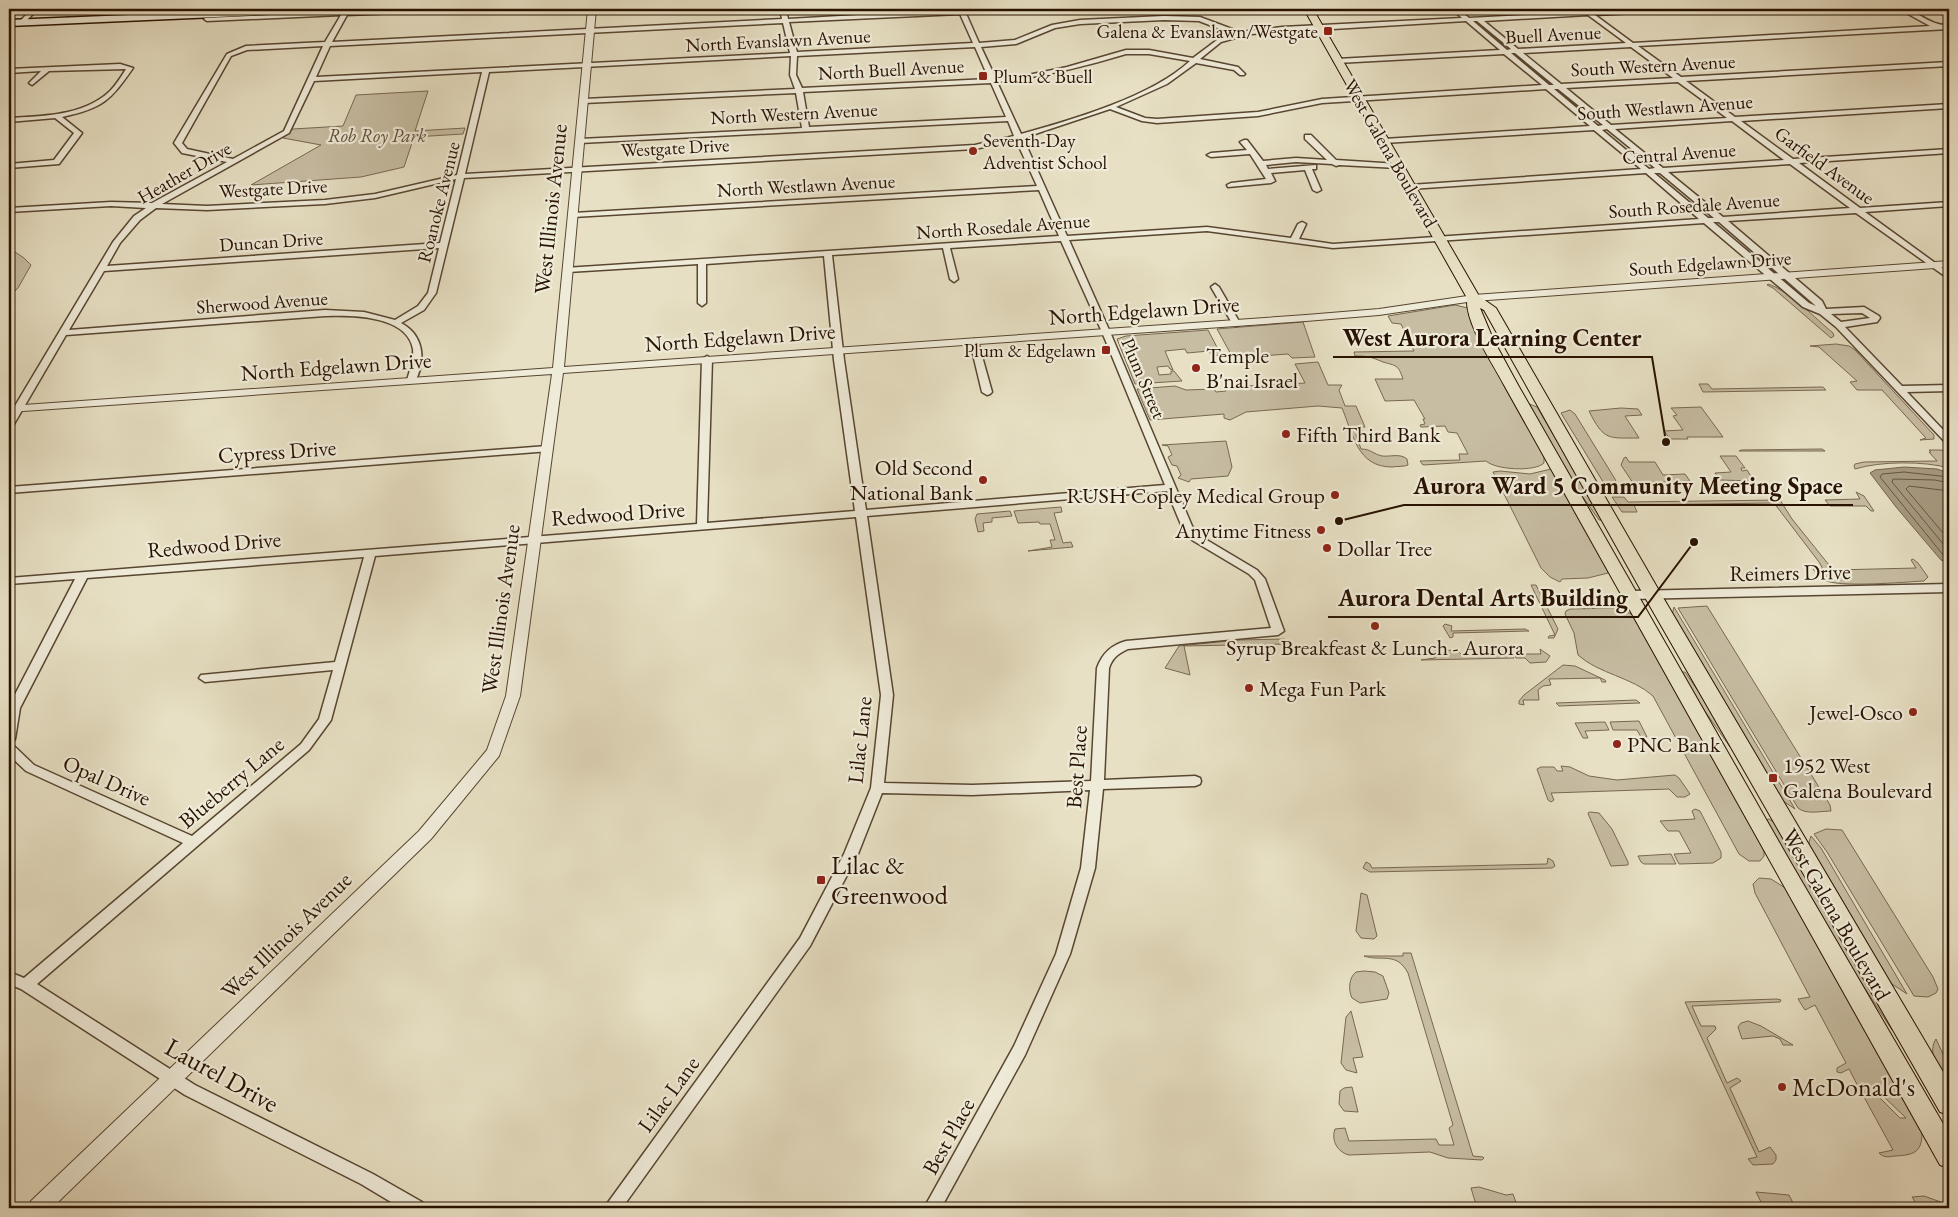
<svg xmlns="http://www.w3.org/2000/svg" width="1958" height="1217" font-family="'EB Garamond',serif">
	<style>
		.green { fill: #c7bda3; stroke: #786852 }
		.water { fill: #a69a81; stroke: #74644d }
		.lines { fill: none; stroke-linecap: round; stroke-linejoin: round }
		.shore { stroke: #675640; stroke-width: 1 }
		.minor-casing { stroke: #584631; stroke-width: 3 }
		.tertiary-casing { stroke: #584631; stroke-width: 2 }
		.secondary-casing { stroke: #281200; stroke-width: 3 }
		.primary-casing { stroke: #281200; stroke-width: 2 }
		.minor { fill: #efebd9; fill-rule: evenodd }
		.tertiary { fill: #efebd9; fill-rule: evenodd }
		.secondary { fill: #efebd9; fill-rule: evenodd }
		.primary { fill: #e7e0c4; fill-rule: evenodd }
		.poi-dot { fill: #8f2418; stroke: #efebd9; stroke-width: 2 }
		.labels { text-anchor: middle; stroke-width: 4.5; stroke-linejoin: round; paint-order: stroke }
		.far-poi-label { font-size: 19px; fill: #281200; stroke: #efebd9; text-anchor: end }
		.far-street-label { font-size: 19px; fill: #281200; stroke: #efebd9 }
		.far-park-label { font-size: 19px; font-style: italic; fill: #604e39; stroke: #efebd9 }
		.street-label { font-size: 22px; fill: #281200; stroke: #efebd9 }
		.poi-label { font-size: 22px; fill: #281200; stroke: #efebd9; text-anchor: start }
		.near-poi-label { font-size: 26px; fill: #281200; stroke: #efebd9; text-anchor: start }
		.near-street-label { font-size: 26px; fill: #281200; stroke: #efebd9 }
		.leader { fill: none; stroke: #281200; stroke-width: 2 }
		.callout-dot { fill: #281200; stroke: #efebd9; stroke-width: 2 }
		.callout-label { font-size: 24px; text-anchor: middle; font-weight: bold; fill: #281200; stroke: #efebd9; stroke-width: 4.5; stroke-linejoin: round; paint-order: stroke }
	</style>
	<rect width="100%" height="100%" fill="#e7e0c4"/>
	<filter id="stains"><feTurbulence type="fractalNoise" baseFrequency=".004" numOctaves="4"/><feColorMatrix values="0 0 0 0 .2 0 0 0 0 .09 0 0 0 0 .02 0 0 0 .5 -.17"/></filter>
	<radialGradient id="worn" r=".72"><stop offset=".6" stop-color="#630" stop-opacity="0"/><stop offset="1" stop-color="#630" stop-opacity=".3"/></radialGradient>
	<g class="green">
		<path d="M428 91 415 131 465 128 463 134 414 137 404 167 361 177 251 185 321 145 283 138 293 129 343 126 356 95Z"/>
		<path d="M15 252 24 258 31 265 18 288 9 297V254Z"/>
		<path d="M1768 284C1788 290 1816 319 1833 333L1834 336 1831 338 1773 288 1767 285Z"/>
		<path d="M1455 305 1468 308 1544 456V463C1535 472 1496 470 1486 461L1423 465 1420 461 1460 460 1459 454H1468L1457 433 1448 432 1445 426 1421 427 1420 425 1425 424 1423 419H1425L1414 400 1385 401 1375 379H1403C1398 364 1396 366 1383 362 1371 357 1368 356 1355 356L1354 352 1414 351 1401 324 1392 323 1388 316Z"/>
		<path d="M1303 322 1315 357 1292 358 1288 354 1233 358 1217 329Z"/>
		<path d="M1208 330 1221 355 1212 356 1209 351 1187 353 1185 349 1165 351 1173 370 1170 369 1168 366 1157 367 1159 375 1171 374V371H1174L1182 381 1135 384 1117 339 1126 336Z"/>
		<path d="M1836 344 1849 346 1855 350 1934 435V439L1920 440 1926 438 1882 390H1857L1850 382 1857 381 1819 347 1810 346Z"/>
		<path d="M1318 362 1328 385H1342L1339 390 1345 406H1356L1365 427H1361L1364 434 1356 435 1361 449C1371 449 1373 454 1382 456 1390 457 1400 453 1407 459L1408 465C1403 467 1397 466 1392 467 1357 467 1353 434 1342 408L1318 406 1246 412 1230 420 1224 418V414L1150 420 1137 389 1175 386 1186 390 1214 389 1216 392 1226 391 1224 388C1250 385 1278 385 1305 383L1295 364Z"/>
		<path d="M1699 384H1708L1712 389 1823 387 1826 390 1703 392Z"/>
		<path d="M1527 403 1537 407 1603 520H1599L1573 483Z"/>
		<path d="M1701 407 1723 437H1687L1688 439H1670L1664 431 1683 430 1673 416 1677 415 1671 408Z"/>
		<path d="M1621 408 1638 409 1642 415 1625 416 1639 438C1608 438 1604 441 1589 411Z"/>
		<path d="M1570 410 1575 414 1615 479 1616 482 1614 485H1605L1561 413Z"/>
		<path d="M1226 441 1232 467 1228 476 1191 479 1189 482 1178 478 1181 475 1177 466 1172 465 1168 457 1172 455 1168 446 1162 445Z"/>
		<path d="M1822 449 1825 451H1739L1741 450Z"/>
		<path d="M1929 450H1941L1949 453V468C1925 461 1880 461 1855 469L1854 466 1855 464 1864 462 1937 461 1929 452H1931Z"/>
		<path d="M1720 456H1736L1745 468H1741L1742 471 1747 470 1754 481 1720 480 1715 473 1731 472Z"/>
		<path d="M1626 457 1629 462H1655L1663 475 1685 474 1690 481 1633 483 1621 465 1624 458Z"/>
		<path d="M1551 469 1608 570V573L1588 578 1562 579 1560 582 1550 577 1541 568 1493 472 1500 471 1530 474Z"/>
		<path d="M1856 492 1864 496 1874 511H1871L1866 506H1830L1825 500 1860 499Z"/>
		<path d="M1612 497H1624L1628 502 1780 500 1792 519 1833 570 1916 568 1911 560 1913 559 1918 563 1928 577 1924 581C1905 582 1838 588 1824 580 1820 578 1817 574 1813 569H1823L1819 562 1774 503 1634 505 1637 512H1622Z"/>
		<path d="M1061 507 1062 512 1054 513 1063 543 1071 542 1073 547 1028 551 1052 547 1050 540H1055L1050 524H1040L1039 522 1018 523 1014 511Z"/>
		<path d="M1010 511 1012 516 992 518V522L983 523 984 531 978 532 975 519 977 514Z"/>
		<path d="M1531 585H1536L1558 629 1554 638H1548L1549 636 1555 635Z"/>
		<path d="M1707 606 1830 805 1831 811C1821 811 1806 815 1798 808L1678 608Z"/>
		<path d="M1674 607 1795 809 1783 801 1672 615Z"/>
		<path d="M1614 608 1632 614 1764 850V856L1760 861H1749L1739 854 1653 696C1632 677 1599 674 1578 655L1574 633 1565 614 1566 611 1570 609Z"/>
		<path d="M1445 624 1452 626 1451 631 1525 629 1529 631 1453 633V637L1450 638 1443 626Z"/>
		<path d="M1285 639 1287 644 1184 646 1190 675 1165 668 1179 646 1238 640Z"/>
		<path d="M1540 649 1550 656 1546 662 1530 663 1525 658H1516L1515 654H1541Z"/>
		<path d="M1457 650 1462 655 1512 654 1514 658 1421 660 1435 658 1434 651Z"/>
		<path d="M1563 665 1575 666 1605 680 1606 682H1602L1600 678 1549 679 1551 685 1543 686 1538 690 1539 700H1523L1524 705 1519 704V701L1524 695Z"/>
		<path d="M1682 672H1685L1721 724 1734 747H1730L1693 694Z"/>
		<path d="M1636 700 1640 703 1559 706 1556 703Z"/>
		<path d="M1639 721 1647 737H1641L1637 730H1613L1610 722Z"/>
		<path d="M1605 722 1609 730 1585 731 1588 738H1583L1575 723Z"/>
		<path d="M1561 766 1570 767 1589 776 1617 780 1675 775 1679 778 1690 794 1685 797H1677L1669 789 1551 793 1554 800 1551 802 1548 800 1537 769 1541 767H1554L1557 771H1563Z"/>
		<path d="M1695 809 1700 811 1721 852V858L1713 863 1679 864 1674 854 1691 853 1679 831H1668L1660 821 1695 819 1692 811Z"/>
		<path d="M1590 812 1599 813 1612 829 1628 862V865L1611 866 1589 816 1588 813Z"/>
		<path d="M1769 819 1778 825 1898 1030H1892L1838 947 1765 820Z"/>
		<path d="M1826 829 1842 830 1933 977 1938 989 1936 993 1928 997 1914 996 1827 852 1814 834Z"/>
		<path d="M1811 836 1821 848 1907 994 1889 982 1810 848 1809 842Z"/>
		<path d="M1671 854 1676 864H1644L1641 862 1638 856Z"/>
		<path d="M1548 858 1553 861 1555 866 1552 868 1370 872 1363 868 1366 862 1370 864 1372 868 1547 864Z"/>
		<path d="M1759 878 1771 879 1787 889 1922 1133C1922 1153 1913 1155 1895 1156 1888 1157 1884 1158 1879 1153L1893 1150 1864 1097 1878 1096 1900 1118H1906L1879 1092H1861L1849 1069 1841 1073 1837 1072V1068L1846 1063 1815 1005 1805 1010 1798 999 1810 997 1755 893 1753 884Z"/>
		<path d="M1361 893 1367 895 1377 936 1374 939 1361 938 1356 931Z"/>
		<path d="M1403 953H1411L1473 1156 1483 1157 1484 1158 1482 1160 1448 1158 1430 1152 1349 1155C1337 1152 1331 1140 1335 1129L1345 1128 1349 1141 1436 1139 1439 1145H1454L1449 1128 1453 1125 1408 973C1396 951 1382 962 1364 956H1403Z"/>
		<path d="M1364 971 1375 972 1383 976 1389 993 1387 999 1360 1003 1352 998C1348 990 1349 977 1356 972Z"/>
		<path d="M1777 999 1781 1000 1780 1002 1692 1006 1701 1026H1715L1716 1029 1707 1038 1727 1083 1737 1078 1741 1081 1730 1088 1759 1152 1770 1147 1776 1155V1160L1773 1164 1753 1165 1748 1159 1757 1157 1685 1002Z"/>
		<path d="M1351 1011 1363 1057 1353 1058 1357 1073 1346 1070 1341 1063 1346 1017Z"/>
		<path d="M1748 1021 1761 1026 1793 1045H1783L1780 1039 1773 1036 1742 1039 1738 1027 1741 1023Z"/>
		<path d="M1936 1039 1949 1067V1085C1941 1072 1926 1055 1936 1039Z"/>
		<path d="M1352 1087 1358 1112 1344 1111 1339 1104 1340 1091 1344 1088Z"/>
		<path d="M1479 1187 1506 1195 1513 1194 1518 1208H1477L1471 1188Z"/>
		<path d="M1756 1192 1789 1195 1793 1203 1762 1204Z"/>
		<path d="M1924 1196 1949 1205V1208H1919L1912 1197Z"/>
	</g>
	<path class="water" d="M1904 467 1937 469 1949 473V564L1941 560 1896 507 1870 473 1875 470Z"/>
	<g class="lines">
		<g class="shore">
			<path d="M1949 477 1904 472 1882 474 1880 477 1944 556 1949 559"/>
			<path d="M1949 483 1935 480 1893 479 1892 482 1949 551"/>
			<path d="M1949 491 1909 486 1906 489 1949 540"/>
		</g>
		<defs>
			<g id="minor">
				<path d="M32 9H38L23 24H19V22Z"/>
				<path d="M172 9H178L171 17H167L166 16Z"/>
				<path d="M344 9H350L349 11 448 9 445 11 347 15 332 42 782 19 780 9H786L788 19 964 9 979 43 1015 40 1052 25 1080 20 1164 16 1200 17 1240 32 1282 27 1462 18 1452 9H1458L1469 18 1645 9H1678L1675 11 1595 15 1633 43 1930 26 1899 9C1917 8 1927 26 1949 25V29L1638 46 1681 77 1949 62V66L1686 81 1735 117 1949 104V108L1741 121 1793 159 1949 149V153L1799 163 1860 208 1949 202V206L1865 212 1949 273V279L1856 213 1728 221 1822 301 1826 309 1864 307 1879 316 1880 318 1877 322 1845 327 1902 386 1949 385V391L1907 392 1949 436V444L1946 443 1836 327 1820 314 1803 307 1704 223 1333 248 1207 231 1069 240 1110 332 1192 526 1200 536 1257 570 1265 579 1284 631 1278 635 1128 649C1118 654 1113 657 1109 668L1104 780 1195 776 1200 778 1201 781 1200 784 1195 786 1103 789 1095 868 1070 954 1025 1055 941 1208H924L1014 1046 1056 954 1081 868 1090 790 972 795 882 793 858 854 810 946 622 1208H604L800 938 844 854 871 788 881 695 856 517 375 556 331 720 309 750 37 984 195 1085 373 1174 422 1202 424 1208H401L361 1184 185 1095 21 989 9 984V972L24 978 183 843 26 771 9 755V744L13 745 34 765 192 836 301 744 319 719 333 670 205 682 199 678 201 675 335 662 364 557 87 578 20 708 15 739 13 742 9 743V706L75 579 9 584V578L697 524 702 359 707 356 712 359 707 523 855 511 834 360 824 256 706 264V303L702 306 698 303V264L568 272 564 270 565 268 1059 236 1039 190 573 217 569 215 573 213 1037 186 1016 140 975 149 464 178 436 293 424 310 401 323C424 335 426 360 415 382H409L407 380C410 370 414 359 413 349 407 315 351 315 325 316L66 335 14 424 9 427V416L113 242 134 216 146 208 111 206 9 212V208L111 202 152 203 227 162 182 153 174 143 227 54 246 46 325 42 341 15 207 21 204 19 205 18 343 12ZM960 14 973 43 797 52 789 22ZM1588 15 1626 43 1518 49 1484 21ZM1164 20 1199 21 1233 34 1217 40 1193 58 1149 50H1126L1067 67 1028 75 996 79 981 47 1016 44 1055 28 1080 24ZM1466 21 1500 50 1337 59 1334 61 1337 63 1504 54 1542 85 1322 99 1258 112 1157 119 1145 118 1116 107 1167 84 1196 63 1234 70 1240 75H1244L1245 74 1238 67 1200 59 1221 42 1250 34ZM1473 21H1477L1511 49 1507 50ZM783 23 790 53 316 77 330 46ZM323 46 284 131 233 159 187 149 182 143 231 56 247 50ZM975 47 989 79 802 88 796 75 797 56ZM1631 47 1673 78 1561 84 1523 53ZM1511 53H1515L1554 85H1549ZM1126 54H1149L1190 61C1151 97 1072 120 1021 134L997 82C1042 77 1083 67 1126 54ZM791 56 790 75 795 89 584 99 581 101 584 103 796 93 802 128 580 139 576 141 580 143 1008 121 1014 136 975 145 465 174 489 72ZM482 72 457 175 375 194 325 200 207 206 162 204 289 133 314 81ZM1678 82 1727 118 1611 125 1566 88ZM991 83 1006 117 809 127 803 92ZM1546 89 1590 126 1384 139 1380 141 1384 143 1594 130 1641 169 1410 185 1406 187 1410 189 1646 173 1699 219 1333 244 1299 239 1306 224 1302 222 1298 224 1291 238 1207 227 1067 236 1023 138 1110 109 1142 121 1157 123 1258 116 1322 103ZM1554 89H1558L1603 125 1598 126ZM1732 121 1784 160 1663 168 1615 129ZM1607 129 1655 168 1649 169 1602 130ZM1790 164 1850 208 1723 217 1668 172ZM1654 173H1660L1714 218H1708ZM456 179 440 243 107 266 120 243 140 220 156 208 207 210 325 204 375 198ZM1713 222H1719L1816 306 1809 303ZM1061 241 1102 332 1165 485 866 510 844 360 832 255 943 248 950 279 954 282 958 279 950 248ZM439 248 428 293 418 306 395 320 364 312 325 310 69 330 104 271ZM1862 313 1870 318 1841 322 1831 314ZM1167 491 1182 527 1192 540 1249 574 1255 580 1271 628 1126 641C1111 645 1102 654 1097 668L1091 781 972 785 884 783 893 695 867 516Z"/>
				<path d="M120 64 133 68C110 101 103 108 62 117L82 133 59 164 9 168V164L54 160 74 133 55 118 9 122V118C42 116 84 116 110 91 116 85 121 77 126 69L49 71 32 85 29 83 41 71 9 73V69Z"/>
				<path d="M1305 135H1311L1336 160 1398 164 1402 166 1398 168 1339 165 1336 166 1332 164 1296 162 1266 165 1268 169 1316 165V169H1312L1321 190 1317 192 1313 190 1305 170 1271 173 1275 181 1271 183 1228 187 1227 185 1231 183 1266 179 1250 154 1211 157 1207 155 1211 153 1247 150 1240 142 1244 140H1247L1263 161 1296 158 1327 160 1305 139Z"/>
				<path d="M1215 284 1219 287 1240 323 1239 325 1236 326 1232 323 1211 287Z"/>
				<path d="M974 339 978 342 992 392 990 394 987 395 982 392 970 342Z"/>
				<path d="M547 446 550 447 552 449 550 451 9 493V487Z"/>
				<path d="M1949 584V592L1631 599 1625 595 1631 591Z"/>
			</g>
			<path id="tertiary" d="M588 9H596L564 367 1306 315 1379 309 1474 295 1949 261V267L1474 301 1379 315 1306 321 563 373 520 696 499 756 431 839 52 1208H28L31 1201 419 831 487 750 506 696 552 374 9 412V406L553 368Z"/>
			<path id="secondary" d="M275 9H332L328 12 9 26V20Z"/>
			<path id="primary" d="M1304 9H1313L1479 296 1496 308 1661 594 1949 1082V1115L1940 1112 1643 594 1484 310 1480 308 1493 339 1518 385 1791 863 1949 1134V1168L1940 1165 1504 385C1492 362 1465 323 1467 298Z"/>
		</defs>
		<use href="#minor" class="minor-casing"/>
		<use href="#tertiary" class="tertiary-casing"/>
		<use href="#secondary" class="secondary-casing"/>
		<use href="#primary" class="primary-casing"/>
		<use href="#minor" class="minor"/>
		<use href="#tertiary" class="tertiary"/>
		<use href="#secondary" class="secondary"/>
		<use href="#primary" class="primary"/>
	</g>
	<g class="poi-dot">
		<rect x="1323" y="26" width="10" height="10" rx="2.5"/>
		<rect x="978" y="71" width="10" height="10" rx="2.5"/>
		<circle cx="973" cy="151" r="5"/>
		<rect x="1101" y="345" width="10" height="10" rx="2.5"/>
		<circle cx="1196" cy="368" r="5"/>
		<circle cx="1286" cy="434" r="5"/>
		<circle cx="983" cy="480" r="5"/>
		<circle cx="1335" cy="495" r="5"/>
		<circle cx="1321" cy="530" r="5"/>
		<circle cx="1327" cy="548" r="5"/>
		<circle cx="1375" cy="626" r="5"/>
		<circle cx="1249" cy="688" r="5"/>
		<circle cx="1913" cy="712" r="5"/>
		<circle cx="1617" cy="744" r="5"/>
		<rect x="1768" y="773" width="10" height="10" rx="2.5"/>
		<rect x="816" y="875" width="10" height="10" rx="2.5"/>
		<circle cx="1782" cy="1087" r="5"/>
	</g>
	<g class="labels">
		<g class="far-poi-label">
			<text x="1318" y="38">Galena &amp; Evanslawn/Westgate</text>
			<text x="993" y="83" text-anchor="start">Plum &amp; Buell</text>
			<text x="983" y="147" text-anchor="start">Seventh-Day<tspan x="983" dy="22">Adventist School</tspan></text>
			<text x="1096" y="357">Plum &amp; Edgelawn</text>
		</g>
		<g class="far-street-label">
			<text transform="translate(1553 34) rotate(-3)" y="7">Buell Avenue</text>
			<text transform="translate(778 40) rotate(-3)" y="7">North Evanslawn Avenue</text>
			<text transform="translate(1653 65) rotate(-3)" y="7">South Western Avenue</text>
			<text transform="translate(891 69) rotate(-3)" y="7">North Buell Avenue</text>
			<text transform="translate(1665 107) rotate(-4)" y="7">South Westlawn Avenue</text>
			<text transform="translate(794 113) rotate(-3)" y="7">North Western Avenue</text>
			<text transform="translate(675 147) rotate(-3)" y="7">Westgate Drive</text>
			<text transform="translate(1391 153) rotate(60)" y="7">West Galena Boulevard</text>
			<text transform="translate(1679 153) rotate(-4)" y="7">Central Avenue</text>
			<text transform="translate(1825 165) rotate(36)" y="7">Garfield Avenue</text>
			<text transform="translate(184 172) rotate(-30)" y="7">Heather Drive</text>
			<text transform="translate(806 185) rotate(-3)" y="7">North Westlawn Avenue</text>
			<text transform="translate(273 188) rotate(-3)" y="7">Westgate Drive</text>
			<text transform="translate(438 202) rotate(-76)" y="7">Roanoke Avenue</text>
			<text transform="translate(1694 205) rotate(-4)" y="7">South Rosedale Avenue</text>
			<text transform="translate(1003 226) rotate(-4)" y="7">North Rosedale Avenue</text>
			<text transform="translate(271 241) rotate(-4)" y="7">Duncan Drive</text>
			<text transform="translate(1710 263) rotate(-4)" y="7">South Edgelawn Drive</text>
			<text transform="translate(262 302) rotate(-4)" y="7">Sherwood Avenue</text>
			<text transform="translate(1144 378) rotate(67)" y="7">Plum Street</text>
		</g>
		<g class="far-park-label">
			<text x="377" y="142">Rob Roy Park</text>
		</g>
		<g class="street-label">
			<text transform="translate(550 209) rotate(-84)" y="8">West Illinois Avenue</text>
			<text transform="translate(1144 310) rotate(-4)" y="8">North Edgelawn Drive</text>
			<text transform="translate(740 337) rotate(-4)" y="8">North Edgelawn Drive</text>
			<text transform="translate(336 366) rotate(-4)" y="8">North Edgelawn Drive</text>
			<text transform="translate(277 451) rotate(-4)" y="8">Cypress Drive</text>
			<text transform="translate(618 513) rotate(-4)" y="8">Redwood Drive</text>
			<text transform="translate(214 544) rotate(-5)" y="8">Redwood Drive</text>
			<text transform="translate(1790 572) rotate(-1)" y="8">Reimers Drive</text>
			<text transform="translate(500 609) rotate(-82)" y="8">West Illinois Avenue</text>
			<text transform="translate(859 740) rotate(-84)" y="8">Lilac Lane</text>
			<text transform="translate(1076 767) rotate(-86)" y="8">Best Place</text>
			<text transform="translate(107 780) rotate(24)" y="8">Opal Drive</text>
			<text transform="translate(231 782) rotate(-40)" y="8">Blueberry Lane</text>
			<text transform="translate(1837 914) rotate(60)" y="8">West Galena Boulevard</text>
			<text transform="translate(286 935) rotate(-44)" y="8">West Illinois Avenue</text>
			<text transform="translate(668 1094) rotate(-54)" y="8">Lilac Lane</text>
			<text transform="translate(948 1136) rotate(-61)" y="8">Best Place</text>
		</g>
		<g class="poi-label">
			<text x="1206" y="363">Temple<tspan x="1206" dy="25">B'nai Israel</tspan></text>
			<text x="1296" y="442">Fifth Third Bank</text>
			<text x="973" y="475" text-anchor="end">Old Second<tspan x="973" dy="25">National Bank</tspan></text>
			<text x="1325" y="503" text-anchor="end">RUSH Copley Medical Group</text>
			<text x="1311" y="538" text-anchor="end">Anytime Fitness</text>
			<text x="1337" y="556">Dollar Tree</text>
			<text x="1375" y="655" text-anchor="middle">Syrup Breakfeast &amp; Lunch - Aurora</text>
			<text x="1259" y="696">Mega Fun Park</text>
			<text x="1903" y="720" text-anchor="end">Jewel-Osco</text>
			<text x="1627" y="752">PNC Bank</text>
			<text x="1783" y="773">1952 West<tspan x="1783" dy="25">Galena Boulevard</tspan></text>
		</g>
		<g class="near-poi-label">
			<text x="831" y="874">Lilac &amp;<tspan x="831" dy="30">Greenwood</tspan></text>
			<text x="1792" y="1096">McDonald's</text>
		</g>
		<g class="near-street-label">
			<text transform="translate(222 1075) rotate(29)" y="9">Laurel Drive</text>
		</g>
	</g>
	<path class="leader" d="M1666 442L1652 357H1333M1339 521L1404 505H1853M1694 542L1638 617H1328"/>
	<g class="callout-dot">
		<circle cx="1666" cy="442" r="5"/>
		<circle cx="1339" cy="521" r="5"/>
		<circle cx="1694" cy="542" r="5"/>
	</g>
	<g class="callout-label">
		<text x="1492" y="346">West Aurora Learning Center</text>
		<text x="1628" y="494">Aurora Ward 5 Community Meeting Space</text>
		<text x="1483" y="606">Aurora Dental Arts Building</text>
	</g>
	<rect width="1958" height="1217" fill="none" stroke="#e7e0c4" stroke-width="30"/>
	<rect x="10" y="10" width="1938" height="1197" fill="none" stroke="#281200" stroke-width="2.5"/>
	<rect x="15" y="15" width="1928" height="1187" fill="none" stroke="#281200"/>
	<rect width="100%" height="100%" filter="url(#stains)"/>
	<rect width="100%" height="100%" fill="url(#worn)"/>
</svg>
